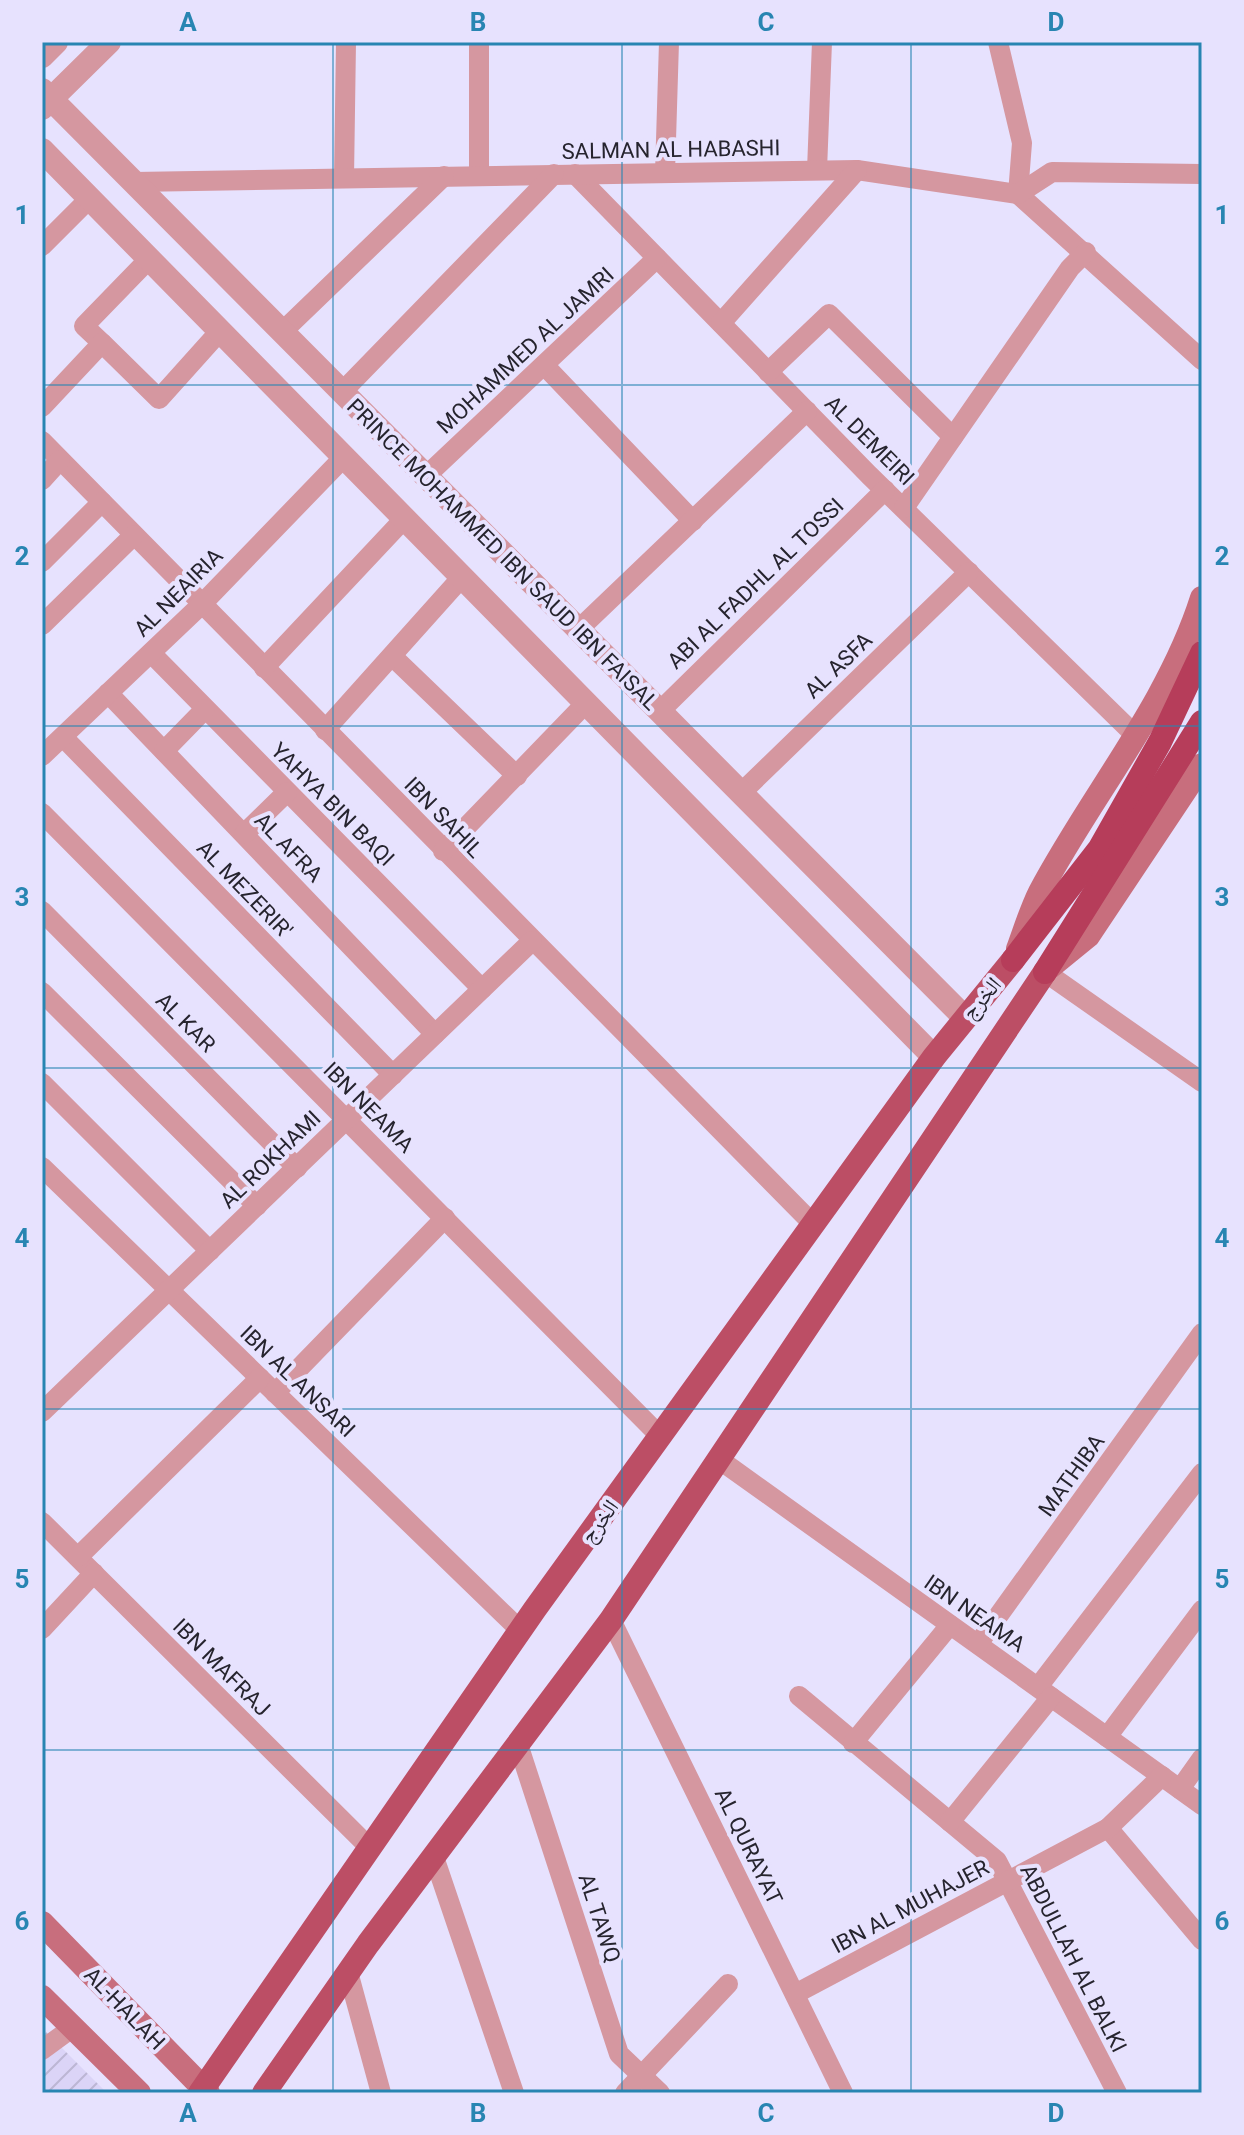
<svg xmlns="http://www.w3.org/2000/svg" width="1244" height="2135" font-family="Roboto,'Noto Naskh Arabic',sans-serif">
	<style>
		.industrial { fill: url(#industrial-furrows) }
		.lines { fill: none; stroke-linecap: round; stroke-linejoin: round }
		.minor { stroke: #d597a0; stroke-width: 20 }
		.tertiary { stroke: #d597a0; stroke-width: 24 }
		.secondary { stroke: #c86e7d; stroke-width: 24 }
		.primary { stroke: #bc4e65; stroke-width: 24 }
		.trunk { stroke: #b63d5a; stroke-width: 24 }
		.grid { fill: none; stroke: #2885b2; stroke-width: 2; stroke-opacity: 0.55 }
		.labels { text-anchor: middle; stroke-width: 8; stroke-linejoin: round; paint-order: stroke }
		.street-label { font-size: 22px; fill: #26242e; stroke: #e7e2fe }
		.neatline { fill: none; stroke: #2885b2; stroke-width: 3 }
		.grid-label { font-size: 26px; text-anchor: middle; font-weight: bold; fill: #2885b2 }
	</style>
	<defs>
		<pattern id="industrial-furrows" width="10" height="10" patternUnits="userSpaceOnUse" patternTransform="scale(2)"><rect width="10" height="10" fill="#dbd4f7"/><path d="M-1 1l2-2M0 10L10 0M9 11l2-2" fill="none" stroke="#bcb6d4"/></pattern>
	</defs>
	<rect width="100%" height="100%" fill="#e7e2fe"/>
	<path class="industrial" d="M42 2028 107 2093H42Z"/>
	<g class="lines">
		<g class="minor">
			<path d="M998 42 1022 143 1018 194 1202 360"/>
			<path d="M817 170 822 42"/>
			<path d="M665 173 669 42"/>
			<path d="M575 174 869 475 1135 735"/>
			<path d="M479 176V42"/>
			<path d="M344 178 346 42"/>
			<path d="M134 182 857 170 1018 194 1052 172 1202 174"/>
			<path d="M42 246 90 198"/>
			<path d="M721 323 857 170"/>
			<path d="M282 332 444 176"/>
			<path d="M102 343 84 326 149 259"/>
			<path d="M544 365 693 521"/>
			<path d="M768 372 829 314 953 437"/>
			<path d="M342 392 554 174"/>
			<path d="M42 407 102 343 159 399 220 331"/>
			<path d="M42 441 814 1225"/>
			<path d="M426 476 657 258"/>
			<path d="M42 480 60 460"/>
			<path d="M904 508 1070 268 1086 252"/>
			<path d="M42 562 102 502"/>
			<path d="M42 625 134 535"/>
			<path d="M578 630 807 411"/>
			<path d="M151 653 482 989"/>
			<path d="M392 656 517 776"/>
			<path d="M264 668 404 519"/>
			<path d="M108 693 435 1034"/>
			<path d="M660 711 885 490"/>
			<path d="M325 730 462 577"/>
			<path d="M63 737 393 1075"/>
			<path d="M164 751 205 709"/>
			<path d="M42 756 202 604 344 457"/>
			<path d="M741 793 969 572"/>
			<path d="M42 813 660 1436"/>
			<path d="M244 834 287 792"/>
			<path d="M443 851 586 703"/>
			<path d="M42 911 297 1168"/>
			<path d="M1045 972 1202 1082"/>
			<path d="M42 992 257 1206"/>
			<path d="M42 1083 210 1251"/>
			<path d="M42 1167 520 1630"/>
			<path d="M275 1393 445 1218"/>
			<path d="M42 1412 532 941"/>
			<path d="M720 1460 1202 1805"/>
			<path d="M42 1522 369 1847"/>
			<path d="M78 1557 260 1378"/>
			<path d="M611 1620 843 2093"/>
			<path d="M42 1629 94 1573"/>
			<path d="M978 1644 1202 1333"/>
			<path d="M1038 1687 1202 1473"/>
			<path d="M799 1696 997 1861 1117 2093"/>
			<path d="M1107 1737 1202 1610"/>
			<path d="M853 1743 950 1625"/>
			<path d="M518 1744 619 2054 660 2093"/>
			<path d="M1180 1789 1202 1758"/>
			<path d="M950 1822 1051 1697"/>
			<path d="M1108 1828 1202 1940"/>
			<path d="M434 1857 514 2093"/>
			<path d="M348 1972 381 2093"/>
			<path d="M795 1994 1108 1828 1162 1776"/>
			<path d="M42 2050 72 2028"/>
			<path d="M625 2093 728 1984"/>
		</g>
		<g class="tertiary">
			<path d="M42 56 56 42"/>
			<path d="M42 90 964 1017"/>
			<path d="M42 108 109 42"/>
			<path d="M42 150 934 1057"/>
		</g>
		<g class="secondary">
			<path d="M1018 949C1025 930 1031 910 1040 892 1092 794 1168 705 1202 598"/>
			<path d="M1050 967 1088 936 1202 765"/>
			<path d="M42 1923 208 2093"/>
			<path d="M42 1997 139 2093"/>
		</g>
		<g class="primary">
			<path d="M200 2093 535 1609 934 1057 1013 960"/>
			<path d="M264 2093 368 1944 611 1620 1045 972"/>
		</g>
		<g class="trunk">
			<path d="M1013 960 1100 848 1160 742 1202 653"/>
			<path d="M1045 972 1202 722"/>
		</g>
	</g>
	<path class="grid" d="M333 42V2093M622 42V2093M911 42V2093M42 385H1202M42 726H1202M42 1068H1202M42 1409H1202M42 1750H1202"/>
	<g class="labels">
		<g class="street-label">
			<text transform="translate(671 149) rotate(-1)" y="8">SALMAN AL HABASHI</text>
			<text transform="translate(525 350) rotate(-43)" y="8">MOHAMMED AL JAMRI</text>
			<text transform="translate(870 440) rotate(45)" y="8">AL DEMEIRI</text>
			<text transform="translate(503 554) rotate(45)" y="8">PRINCE MOHAMMED IBN SAUD IBN FAISAL</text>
			<text transform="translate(755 583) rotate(-44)" y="8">ABI AL FADHL AL TOSSI</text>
			<text transform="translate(178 592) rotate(-45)" y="8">AL NEAIRIA</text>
			<text transform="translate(838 665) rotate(-44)" y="8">AL ASFA</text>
			<text transform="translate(333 804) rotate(45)" y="8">YAHYA BIN BAQI</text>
			<text transform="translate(444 817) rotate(46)" y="8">IBN SAHIL</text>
			<text transform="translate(289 847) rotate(46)" y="8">AL AFRA</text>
			<text transform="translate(245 889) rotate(46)" y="8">AL MEZERIR'</text>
			<text transform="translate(981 998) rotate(-50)" y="8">الخرج</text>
			<text transform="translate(186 1022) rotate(45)" y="8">AL KAR</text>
			<text transform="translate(369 1107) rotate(45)" y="8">IBN NEAMA</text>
			<text transform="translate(270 1159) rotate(-44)" y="8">AL ROKHAMI</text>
			<text transform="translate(298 1381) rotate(44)" y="8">IBN AL ANSARI</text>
			<text transform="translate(1071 1475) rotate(-54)" y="8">MATHIBA</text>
			<text transform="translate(599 1521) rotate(-54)" y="8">الخرج</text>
			<text transform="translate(975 1613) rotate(35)" y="8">IBN NEAMA</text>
			<text transform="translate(222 1667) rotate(45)" y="8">IBN MAFRAJ</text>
			<text transform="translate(749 1846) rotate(64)" y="8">AL QURAYAT</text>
			<text transform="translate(910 1906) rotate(-28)" y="8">IBN AL MUHAJER</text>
			<text transform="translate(600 1918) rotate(72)" y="8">AL TAWQ</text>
			<text transform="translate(1074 1958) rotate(63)" y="8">ABDULLAH AL BALKI</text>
			<text transform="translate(125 2008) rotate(46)" y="8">AL-HALAH</text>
		</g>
	</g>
	<rect width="1244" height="2135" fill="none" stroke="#e7e2fe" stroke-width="88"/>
	<rect x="44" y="44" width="1156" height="2047" class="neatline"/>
	<g class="grid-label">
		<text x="188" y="31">A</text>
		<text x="478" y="31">B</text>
		<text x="766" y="31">C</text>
		<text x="1056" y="31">D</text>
		<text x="22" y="224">1</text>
		<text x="1222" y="224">1</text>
		<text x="22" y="565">2</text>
		<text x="1222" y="565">2</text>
		<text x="22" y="906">3</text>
		<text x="1222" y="906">3</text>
		<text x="22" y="1247">4</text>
		<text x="1222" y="1247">4</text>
		<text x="22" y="1588">5</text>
		<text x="1222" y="1588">5</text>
		<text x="22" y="1930">6</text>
		<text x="1222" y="1930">6</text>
		<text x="188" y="2122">A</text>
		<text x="478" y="2122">B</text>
		<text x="766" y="2122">C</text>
		<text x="1056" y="2122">D</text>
	</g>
</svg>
